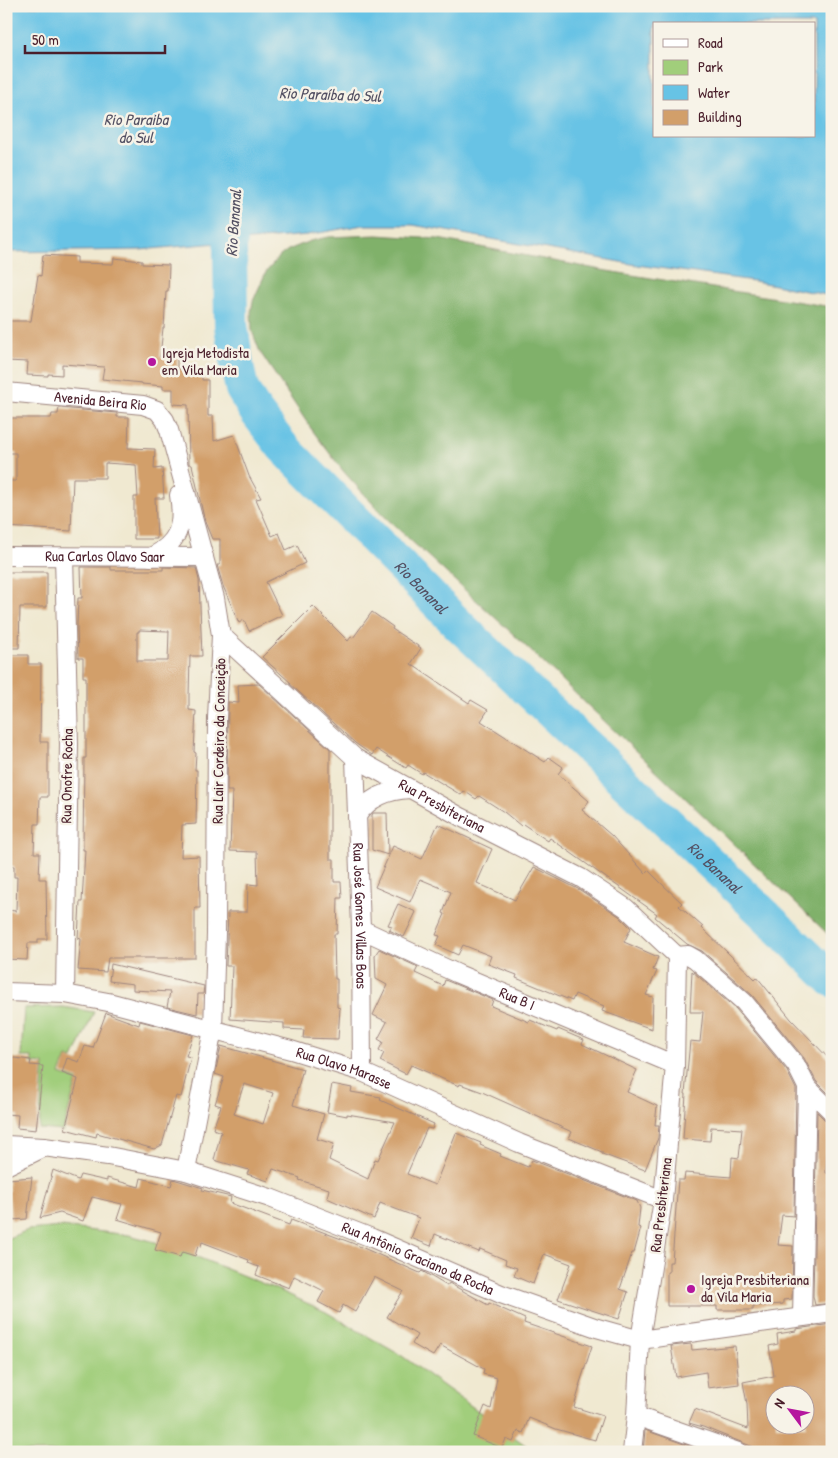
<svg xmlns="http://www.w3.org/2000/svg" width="838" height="1458" font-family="'Patrick Hand',sans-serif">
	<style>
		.green { fill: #a1ce7b; stroke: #767653 }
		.forest { fill: #80b16b; stroke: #65684b }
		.water { fill: #67c3e5; stroke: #587188; fill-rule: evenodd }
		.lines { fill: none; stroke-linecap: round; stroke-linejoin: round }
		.river { stroke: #67c3e5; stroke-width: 34 }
		.building { fill: #d29f6a; fill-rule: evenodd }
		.street-casing { stroke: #9d847e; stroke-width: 20 }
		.street { stroke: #fff; stroke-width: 18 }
		.poi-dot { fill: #b5179e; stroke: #f7f3e8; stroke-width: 2 }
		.labels { text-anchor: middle; stroke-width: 5; stroke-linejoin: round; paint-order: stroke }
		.poi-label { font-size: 15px; fill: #4a1f2b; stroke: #f7f3e8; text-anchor: start }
		.street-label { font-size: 15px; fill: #4a1f2b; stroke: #f7f3e8 }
		.water-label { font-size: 16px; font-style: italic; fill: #535063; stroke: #f7f3e8 }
	</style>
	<rect width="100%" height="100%" fill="#f7f3e8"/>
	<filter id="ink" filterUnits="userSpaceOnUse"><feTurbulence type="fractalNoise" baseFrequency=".02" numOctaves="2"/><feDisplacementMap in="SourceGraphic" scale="10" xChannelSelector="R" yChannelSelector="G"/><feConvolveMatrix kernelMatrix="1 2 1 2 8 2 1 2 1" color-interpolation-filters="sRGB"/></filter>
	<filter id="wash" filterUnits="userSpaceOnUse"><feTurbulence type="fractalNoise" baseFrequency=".0096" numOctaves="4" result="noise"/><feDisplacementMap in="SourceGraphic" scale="20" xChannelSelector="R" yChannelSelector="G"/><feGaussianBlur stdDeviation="1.12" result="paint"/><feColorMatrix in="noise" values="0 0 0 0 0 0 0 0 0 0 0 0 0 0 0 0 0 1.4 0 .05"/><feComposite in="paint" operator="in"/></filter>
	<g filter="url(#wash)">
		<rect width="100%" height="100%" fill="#f0e9d1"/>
		<g class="green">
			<path d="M63 1007 94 1012 73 1059 67 1057 60 1074 77 1080 63 1131 39 1129 44 1064 32 1063V1057H21L24 1008Z"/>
			<path d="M61 1227 129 1235 170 1246 281 1291 326 1312 402 1356 535 1452H6V1239L28 1230Z"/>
		</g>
		<path class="forest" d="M377 235 438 239 607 271 832 307V938L514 635 383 515 344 472 312 430 260 352 252 331 251 312 253 301 266 272 280 256 288 250 310 241 328 237Z"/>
		<path class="water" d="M6 6H832V296L754 281 637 265 413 225H363L307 235 139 250 6 252ZM654 24H814V136H654Z"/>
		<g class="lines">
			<path class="river" id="s1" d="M235 196 230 249 231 325 237 366 242 389 256 412 282 446 461 627 761 911 832 980"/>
		</g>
		<g id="blocks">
			<g class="building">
				<path d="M43 255 77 257V263L113 264 114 258 142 261V264L169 265 168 291H166L164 328H163L160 357H177V369H202V380H208V416H213L214 441 234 435 249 476 261 498 256 499 272 536 279 533 286 550 297 545 305 563 266 582 282 615 249 631 244 620 239 623 223 586 217 565H220V539H212L205 522 192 465 189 464 188 405 173 404V389H163V386L142 384V383L102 379 104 367 62 364V375L48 374V376L27 375 28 362 6 361V333H10V321H31L38 275 41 276Z"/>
				<path d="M59 408 117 413V417H129L128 448 155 449 154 469 162 468 164 498H155L157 539H134V497H138L136 465 105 463V478H73L71 531 6 527V481H16V453H6V418H51L52 414H58Z"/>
				<path d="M81 567H111V570H163V567L196 568 199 580 202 656H190L189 696V710L196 711 194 752 196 753 195 770H197L196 824 182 825 181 857 199 856 200 908H195V958H108L106 972 78 970 81 939 78 938 80 902H82L85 850H83L84 758H86V677H83V658H78L77 627 78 598H82ZM139 630 169 631 168 661H137V632H139Z"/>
				<path d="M6 572H47V607H20L19 648H6Z"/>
				<path d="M313 606 348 641 351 637 353 638 372 612 393 627 392 629 421 648 411 664 469 703 471 700 488 710 481 721 545 762 549 757 563 767 558 774 589 801 582 810 612 836 645 873 648 870 660 882 682 903 679 906 703 927 702 928 755 979 757 977 791 1019 832 1062V1097L816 1081 804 1058 752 995 702 951 687 944 655 917 657 914 550 838 548 841 523 824 521 826 504 812 479 796 476 799 464 791 461 795 423 772 422 774 408 765 406 768 376 749 372 755 355 743 289 683H291L262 657Z"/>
				<path d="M6 655H28V664H41L40 742H48V797H40L39 824H35L34 853H40L39 879H46L47 939H38V943H28L27 960 6 959V910L16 911 17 877H14V866H6V826H8V796H6Z"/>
				<path d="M259 684 330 749V859H334V882H341L342 898H338L337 934H334L335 979H337V1007L340 1008 338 1039 303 1038 304 1030 284 1029V1023L230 1019 232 966H226L228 912H247L248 884 258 885 257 852 230 851 232 791H227L228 702 239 703 238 685Z"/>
				<path d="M373 813H387L388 855 372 850V815Z"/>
				<path d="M438 824 492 849 477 883 515 900 534 867 580 890 619 916 631 928 624 942 658 957 653 970 657 971 646 995 653 997 652 1029 602 1011 604 1006 575 994 572 1001 516 978 517 975 488 964 491 956 463 945 458 955 436 945 440 936 436 935 445 914 443 913 451 892 420 879 410 902 375 887 393 846 422 859Z"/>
				<path d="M398 904 416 912 404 937 389 930 392 926 388 925Z"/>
				<path d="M379 949 418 967 415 973 443 986 445 980 493 1000 491 1006 529 1022 530 1020 557 1031 558 1029 584 1040 582 1044 637 1070 627 1092 657 1106 655 1125H659L658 1138 645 1170 602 1154V1152L569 1138 572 1132 482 1092 460 1084 459 1086 411 1065 406 1074 380 1061 384 1053 379 1050 383 1042 378 1039 387 1022 373 1015 387 985 376 979 375 955Z"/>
				<path d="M111 964 204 986 203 994H198L197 1014 167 1007 170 992 133 990V984L109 981Z"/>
				<path d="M692 971 736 1009 787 1071 796 1089 794 1216 782 1215 778 1245 793 1246 792 1299 783 1300V1304L753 1306V1310H717V1306H667V1272H669V1262H672L678 1180H684L685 1173 731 1177 732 1157 739 1158 742 1129 711 1127 710 1141 683 1139 686 1094H685L690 1041 700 1042 703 1012H690Z"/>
				<path d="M106 1013 139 1025 140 1021 193 1035 186 1056 191 1057 181 1097 176 1096 162 1145 154 1149 97 1133 96 1137 65 1129 78 1079 62 1073 67 1058 79 1062 85 1046 93 1048Z"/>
				<path d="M221 1046 303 1069 293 1105 324 1114 317 1139 334 1144 329 1160 368 1179 375 1159 378 1160 395 1122 347 1114V1116L327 1112 332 1084 352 1088 351 1092 381 1097 380 1100 434 1124 432 1129 427 1128 407 1174 435 1185 456 1133 481 1143 480 1145 501 1154 500 1156 528 1167 532 1160 637 1201 640 1208 638 1227 641 1228 634 1253H632L620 1289 628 1292 619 1319 558 1299 571 1264 544 1254 533 1284 514 1276 517 1268 505 1264 506 1260 480 1249 479 1252 435 1234 431 1246 411 1238 419 1218 380 1203 374 1219 327 1198 329 1189 299 1180 300 1178 273 1169 268 1181 247 1174 249 1170 214 1160 221 1132 213 1129 221 1106 215 1104 224 1077 215 1074ZM244 1084 273 1093 263 1124 234 1114Z"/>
				<path d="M6 1057 31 1060 30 1065 43 1066 36 1130 17 1128 18 1115 6 1114Z"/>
				<path d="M817 1112 825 1120 832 1122V1133H829L826 1169V1173H832V1303L815 1305 813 1296Z"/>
				<path d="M53 1170 78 1180 80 1175 107 1181V1178L139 1187 141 1178 171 1186 173 1179 203 1188 202 1190 231 1197 230 1203 289 1225 291 1220 352 1243 420 1273 422 1271 447 1286 449 1283 488 1305 489 1303 525 1319 524 1323 592 1346 579 1386H580L574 1407 603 1416 595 1440 556 1429 529 1418 523 1433 518 1431 513 1442 506 1439 502 1448 473 1436 485 1406 491 1409 497 1378 483 1374 484 1369 440 1345 433 1356 412 1344 417 1335 387 1317 403 1291 374 1277 355 1312 343 1305 339 1313 318 1302 324 1291 294 1276 289 1288 256 1275 259 1267 248 1263 249 1260 202 1242 201 1247 198 1246 195 1256 182 1252 180 1257 155 1250 161 1232 117 1219 122 1204 92 1197 83 1221 60 1213 40 1218Z"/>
				<path d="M32 1177 27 1219 11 1220 8 1179Z"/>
				<path d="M832 1324V1452H766L703 1427 689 1423 695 1409 748 1429 747 1404 743 1382 774 1376 769 1346 778 1344 777 1334 796 1331V1329ZM776 1396H806V1426H776Z"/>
				<path d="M691 1344 692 1350 735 1346 739 1384 708 1388 706 1372 676 1377 671 1346Z"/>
				<path d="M645 1430 695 1448V1450L698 1452H643Z"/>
			</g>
		</g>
	</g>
	<g filter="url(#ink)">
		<use href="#blocks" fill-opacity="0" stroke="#9d847e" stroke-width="1"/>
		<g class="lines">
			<defs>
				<g id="street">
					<path id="s2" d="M6 392 143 405 157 410 165 420 169 430 215 598 221 635 217 718 216 934 213 1029 186 1171"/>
					<path id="s3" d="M6 556 204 557"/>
					<path d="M64 557 69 744 65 994"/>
					<path d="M151 557C179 543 184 525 179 495"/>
					<path id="s4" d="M221 635 355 758 461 817 581 878 626 908 677 956 675 1065 663 1200 640 1340 636 1416 632 1452"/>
					<path id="s5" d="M355 758 361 929 362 1072"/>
					<path d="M357 816C369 797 389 790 410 789"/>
					<path id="s6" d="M361 929 458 974 675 1065"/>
					<path d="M677 956 688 955 695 959 744 1002 796 1065 807 1087 832 1112"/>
					<path id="s7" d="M6 992 65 994 108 1002 291 1050 362 1072 519 1143 663 1200"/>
					<path id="s8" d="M6 1145 44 1147 108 1156 186 1171 270 1198 372 1238 501 1294 597 1328 640 1340 832 1313"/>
					<path d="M6 1166 43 1148"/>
					<path d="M802 1317 807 1087"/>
					<path d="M636 1416 738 1452"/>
				</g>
			</defs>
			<use href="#street" class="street-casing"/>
			<use href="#street" class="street"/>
		</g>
	</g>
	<g class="poi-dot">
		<circle cx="152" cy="362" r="5"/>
		<circle cx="691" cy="1289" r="5"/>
	</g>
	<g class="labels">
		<g class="poi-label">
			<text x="162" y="358">Igreja Metodista<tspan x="162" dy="17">em Vila Maria</tspan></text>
			<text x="701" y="1285">Igreja Presbiteriana<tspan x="701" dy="17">da Vila Maria</tspan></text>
		</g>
		<g class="street-label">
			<text dy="5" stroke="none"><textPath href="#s2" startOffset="95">Avenida Beira Rio</textPath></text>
			<text dy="5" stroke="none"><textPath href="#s3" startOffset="99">Rua Carlos Olavo Saar</textPath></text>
			<text transform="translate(219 741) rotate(-89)" y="5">Rua Lair Cordeiro da Conceição</text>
			<text transform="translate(67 776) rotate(-89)" y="5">Rua Onofre Rocha</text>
			<text dy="5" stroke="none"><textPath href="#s4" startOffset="281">Rua Presbiteriana</textPath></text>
			<text dy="5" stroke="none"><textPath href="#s5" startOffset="158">Rua José Gomes Villas Boas</textPath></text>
			<text dy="5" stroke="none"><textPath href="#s6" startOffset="171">Rua B I</textPath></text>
			<text dy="5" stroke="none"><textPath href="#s7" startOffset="348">Rua Olavo Marasse</textPath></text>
			<text transform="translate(661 1205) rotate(-83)" y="5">Rua Presbiteriana</text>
			<text dy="5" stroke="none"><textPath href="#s8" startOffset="430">Rua Antônio Graciano da Rocha</textPath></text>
		</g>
		<g class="water-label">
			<text transform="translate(330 94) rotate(2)" y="6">Rio Paraíba do Sul</text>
			<text x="136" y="125">Rio Paraiba<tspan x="136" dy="18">do Sul</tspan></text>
			<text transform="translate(233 223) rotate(-86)" y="6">Rio Bananal</text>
			<text dy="6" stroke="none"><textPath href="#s1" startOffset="462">Rio Bananal</textPath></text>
			<text dy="6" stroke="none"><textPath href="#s1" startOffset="868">Rio Bananal</textPath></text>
		</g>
	</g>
	<rect width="838" height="1458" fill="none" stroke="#f7f3e8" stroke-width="25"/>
	<rect x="653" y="22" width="162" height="115" fill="#f7f3e8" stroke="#b29e9c"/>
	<rect x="663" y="39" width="25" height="8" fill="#ffffff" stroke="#b29e9c"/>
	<text x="698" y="48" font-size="15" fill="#4a1f2b">Road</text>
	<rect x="663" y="60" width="25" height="15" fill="#a1ce7b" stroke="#b29e9c"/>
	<text x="698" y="72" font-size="15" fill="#4a1f2b">Park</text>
	<rect x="663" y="85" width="25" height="15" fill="#67c3e5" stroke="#b29e9c"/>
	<text x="698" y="98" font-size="15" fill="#4a1f2b">Water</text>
	<rect x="663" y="110" width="25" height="15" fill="#d29f6a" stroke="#b29e9c"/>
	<text x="698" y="122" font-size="15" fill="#4a1f2b">Building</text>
	<g transform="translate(790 1410) rotate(302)"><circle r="24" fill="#f7f3e8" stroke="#b29e9c"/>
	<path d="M0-4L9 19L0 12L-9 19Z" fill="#b5179e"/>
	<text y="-8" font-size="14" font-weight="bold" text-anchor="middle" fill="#4a1f2b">N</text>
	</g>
	<path d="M25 45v8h140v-8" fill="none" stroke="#4a1f2b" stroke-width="2.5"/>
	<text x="32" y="45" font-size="15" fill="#4a1f2b" stroke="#f7f3e8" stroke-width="4" paint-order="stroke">50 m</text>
</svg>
